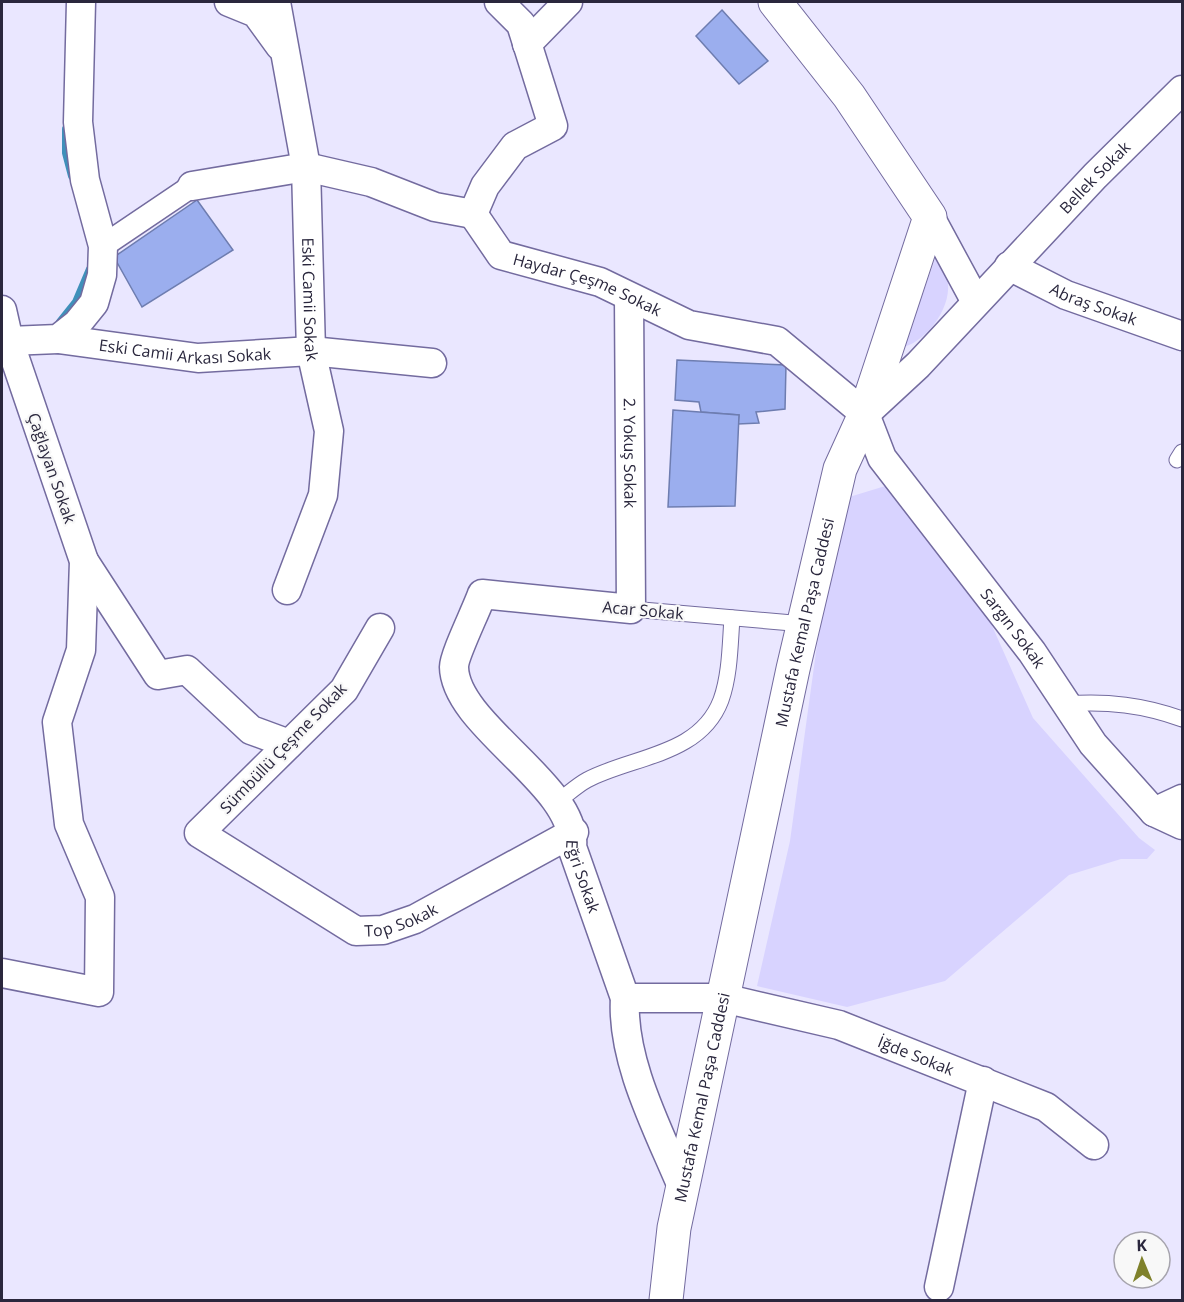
<svg xmlns="http://www.w3.org/2000/svg" width="1184" height="1302" font-family="'Open Sans',sans-serif">
	<style>
		.green { fill: #d8d3ff }
		.lines { fill: none; stroke-linecap: round; stroke-linejoin: round }
		.stream { stroke: #3f90ba; stroke-width: 8 }
		.building { fill: #9baeee; stroke: #6e7db0; stroke-width: 1.5 }
		.service-casing { stroke: #736b9f; stroke-width: 17 }
		.pedestrian-casing { stroke: #736b9f; stroke-width: 25 }
		.minor-casing { stroke: #736b9f; stroke-width: 31 }
		.tertiary-casing { stroke: #736b9f; stroke-width: 35 }
		.service { stroke: #fff; stroke-width: 15 }
		.pedestrian { stroke: #fff; stroke-width: 22 }
		.minor { stroke: #fff; stroke-width: 28 }
		.tertiary { stroke: #fff; stroke-width: 33 }
		.labels { text-anchor: middle; stroke-width: 4.5; stroke-linejoin: round; paint-order: stroke }
		.street-label { font-size: 16px; fill: #2a273d; stroke: #f8f8f8 }
	</style>
	<rect width="100%" height="100%" fill="#eae7ff"/>
	<g class="green">
		<path d="M936 256C939 263 945 271 947 278 954 305 928 340 904 347Z"/>
		<path d="M905 480 977 592 1033 718 1139 838 1155 850 1147 859H1121L1069 875 945 981 847 1007 757 986 790 841 817 645 846 498Z"/>
	</g>
	<g class="lines">
		<g class="stream">
			<path d="M66 129V153L72 176"/>
			<path d="M60 322 76 302 90 269"/>
		</g>
	</g>
	<g class="building">
		<path d="M722 10 768 61 739 84 696 36Z"/>
		<path d="M197 200 233 250 142 307 114 257Z"/>
		<path d="M677 360 786 365 785 409 756 412 759 423 738 424 739 415 701 412 699 402 675 400Z"/>
		<path d="M673 410 739 415 735 506 668 507Z"/>
	</g>
	<g class="lines">
		<defs>
			<g id="service">
				<path d="M1177 460 1182 452"/>
				<path d="M631 609 804 624"/>
				<path d="M1066 704C1108 701 1143 705 1182 719"/>
				<path d="M557 802C567 795 576 786 587 780 632 756 700 756 721 700 730 675 730 645 732 618"/>
			</g>
			<path id="pedestrian" d="M103 246 192 186"/>
			<g id="minor">
				<path d="M229 2 256 13 280 46"/>
				<path id="s1" d="M276 2 306 167 311 351 329 431 323 495 287 590"/>
				<path d="M527 44 568 2"/>
				<path d="M192 186 306 167 371 182 435 207 473 214"/>
				<path id="s2" d="M473 214 501 255 600 282 689 325 777 341 865 414"/>
				<path d="M473 214 485 186 515 146 553 126 521 24 499 2"/>
				<path d="M930 217 976 302"/>
				<path id="s3" d="M1009 266 1066 295 1182 336"/>
				<path id="s4" d="M629 297 631 609 482 594C477 609 454 655 454 667 455 726 579 786 572 847L625 998C621 1061 659 1131 683 1189"/>
				<path d="M2 310 9 341 2 342"/>
				<path id="s5" d="M58 339 198 358 311 351 432 363"/>
				<path id="s6" d="M865 414 882 458 1032 652 1093 744 1154 812 1182 825"/>
				<path id="s7" d="M865 414 918 365 1095 176 1182 90"/>
				<path d="M84 561 158 675 187 670 251 730 289 744"/>
				<path id="s8" d="M380 628 344 690 199 833 356 931 383 930 415 919 574 832"/>
				<path d="M1154 812 1182 799"/>
				<path d="M2 973 99 992 100 897 69 824 57 722 81 650 84 561 9 341 58 339 77 324 94 303 102 275 103 246 85 180 78 122 81 2"/>
				<path id="s9" d="M625 998H723L839 1025 1046 1107 1094 1145"/>
				<path d="M939 1287 983 1081"/>
			</g>
			<g id="tertiary">
				<path id="s10" d="M666 1300 674 1228 793 669 840 469 865 414 930 217 849 96 775 2"/>
			</g>
		</defs>
		<use href="#service" class="service-casing"/>
		<use href="#pedestrian" class="pedestrian-casing"/>
		<use href="#minor" class="minor-casing"/>
		<use href="#tertiary" class="tertiary-casing"/>
		<use href="#service" class="service"/>
		<use href="#pedestrian" class="pedestrian"/>
		<use href="#minor" class="minor"/>
		<use href="#tertiary" class="tertiary"/>
	</g>
	<g class="labels">
		<g class="street-label">
			<text dy="6" stroke="none"><textPath href="#s7" startOffset="330">Bellek Sokak</textPath></text>
			<text dy="6" stroke="none"><textPath href="#s2" startOffset="141">Haydar Çeşme Sokak</textPath></text>
			<text dy="6" stroke="none"><textPath href="#s1" startOffset="300">Eski Camii Sokak</textPath></text>
			<text dy="6" stroke="none"><textPath href="#s3" startOffset="93">Abraş Sokak</textPath></text>
			<text dy="6" stroke="none"><textPath href="#s5" startOffset="128">Eski Camii Arkası Sokak</textPath></text>
			<text dy="6" stroke="none"><textPath href="#s4" startOffset="156">2. Yokuş Sokak</textPath></text>
			<text transform="translate(52 468) rotate(71)" y="6">Çağlayan Sokak</text>
			<text transform="translate(643 610) rotate(5)" y="6">Acar Sokak</text>
			<text dy="6" stroke="none"><textPath href="#s10" startOffset="692">Mustafa Kemal Paşa Caddesi</textPath></text>
			<text dy="6" stroke="none"><textPath href="#s6" startOffset="262">Sargın Sokak</textPath></text>
			<text transform="translate(283 748) rotate(-46)" y="6">Sümbüllü Çeşme Sokak</text>
			<text dy="6" stroke="none"><textPath href="#s4" startOffset="792">Eğri Sokak</textPath></text>
			<text dy="6" stroke="none"><textPath href="#s8" startOffset="507">Top Sokak</textPath></text>
			<text dy="6" stroke="none"><textPath href="#s9" startOffset="300">İğde Sokak</textPath></text>
			<text dy="6" stroke="none"><textPath href="#s10" startOffset="206">Mustafa Kemal Paşa Caddesi</textPath></text>
		</g>
	</g>
	<rect width="1184" height="1302" fill="none" stroke="#2a273d" stroke-width="6"/>
	<g transform="translate(1142 1260) rotate(358)"><circle r="28" fill="#f8f8f8" stroke="#a6a4ad" stroke-width="1.5"/>
	<path d="M0-4.5L10 22L0 15L-10 22Z" fill="#7f812b"/>
	<text y="-9" font-size="16" font-weight="bold" text-anchor="middle" fill="#2a273d">K</text>
	</g>
</svg>
